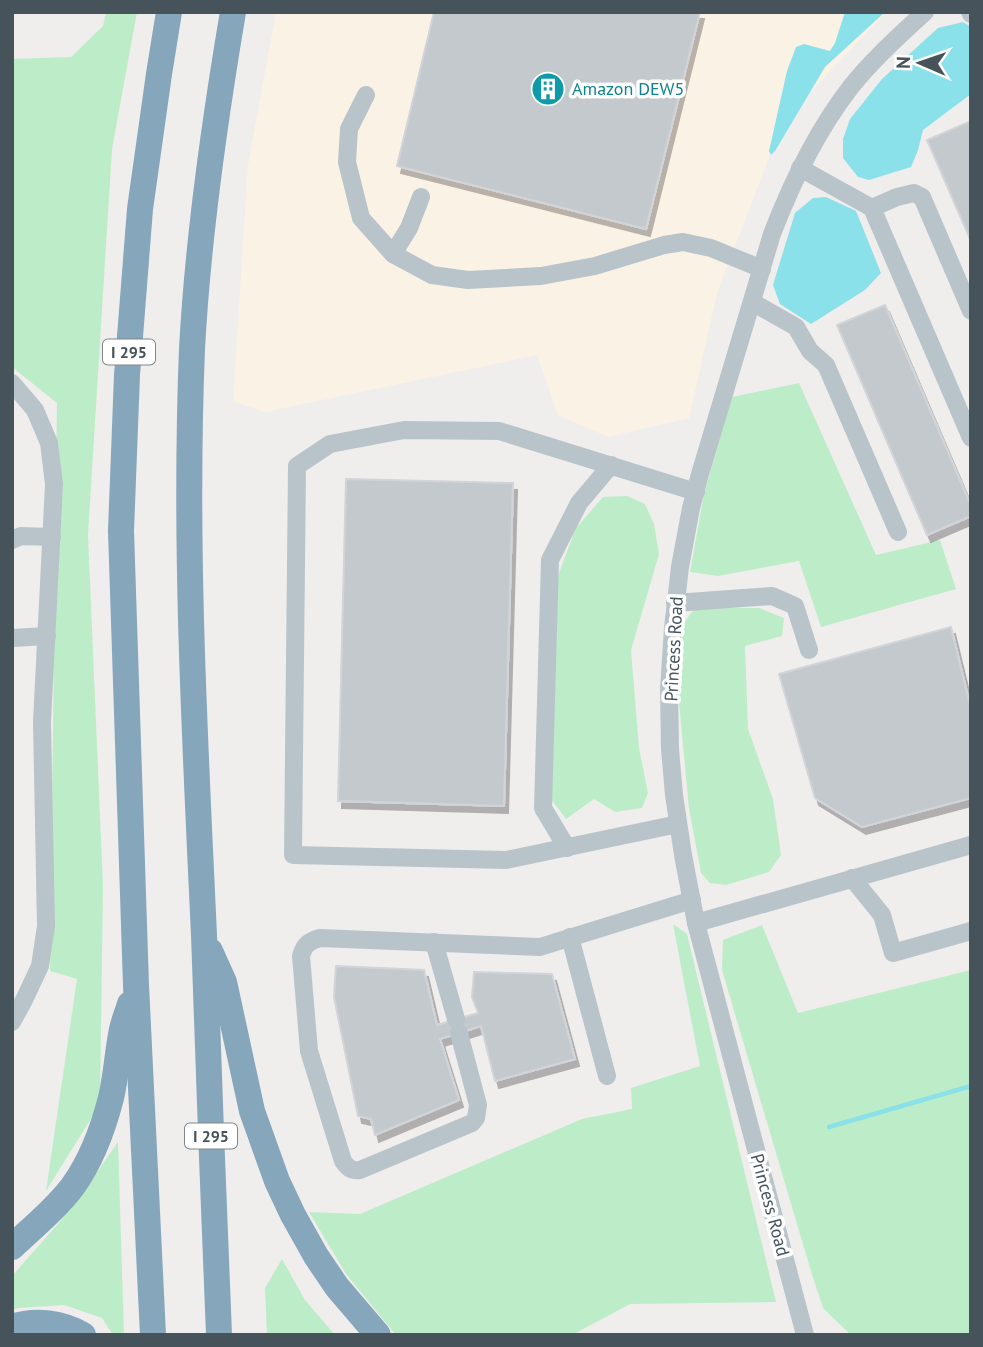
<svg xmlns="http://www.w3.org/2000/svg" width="983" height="1347" font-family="'PT Sans',sans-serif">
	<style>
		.commercial { fill: #fbf2e6 }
		.green { fill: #bcedc8 }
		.water { fill: #8ae1e9 }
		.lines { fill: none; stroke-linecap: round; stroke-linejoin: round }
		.stream { stroke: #8ae1e9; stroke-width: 4.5 }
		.building { fill: #c4c9cd; stroke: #d1d4d9; stroke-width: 2; filter: url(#shadow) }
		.minor { stroke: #b9c4ca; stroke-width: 18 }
		.highway { stroke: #86a6bb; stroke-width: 26 }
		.labels { text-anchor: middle; stroke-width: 7; stroke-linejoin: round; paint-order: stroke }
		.shield { fill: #fff; stroke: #7e878c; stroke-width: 2 }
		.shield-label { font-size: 16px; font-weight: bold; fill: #46535a }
		.culture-label { font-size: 18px; fill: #0d838f; stroke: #fff; text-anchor: start }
		.street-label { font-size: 18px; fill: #46535a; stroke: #fff }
	</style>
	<defs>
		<filter id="shadow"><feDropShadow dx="4" dy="7" stdDeviation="0" flood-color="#0004"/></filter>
	</defs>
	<rect width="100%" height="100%" fill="#f0eded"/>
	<path class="commercial" d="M276 12H886L804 99 775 142 717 293 689 418 608 437 558 415 537 355 265 412 233 401 248 165Z"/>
	<g class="green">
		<path d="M106 12H137L112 149 88 535 103 886 100 1104 46 1191 77 979 50 971 57 403 12 367V59L71 57 103 26Z"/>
		<path d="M799 383 876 555 940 540 956 589 821 627 799 561 718 576 690 572 704 494 732 397Z"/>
		<path d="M627 496 645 504 654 524 659 554 631 650 639 748 648 793 642 808 615 812 594 799 566 819 551 799 556 581 576 528 603 497Z"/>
		<path d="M695 608H759L784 618 782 636 745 646 748 729 773 799 781 855 769 872 726 885 710 883 701 873 689 808 678 692 683 624Z"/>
		<path d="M673 924 687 934 776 1302 630 1304 572 1335H396L346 1274 309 1212 360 1214 582 1119 632 1109 631 1088 700 1066Z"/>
		<path d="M762 925 798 1013 971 970V1335H851L823 1308 810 1268 722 970 723 940Z"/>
		<path d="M118 1142 124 1335H113L102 1318 64 1305 19 1308 12 1310V1276L72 1208Z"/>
		<path d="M282 1259 305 1300 335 1335H267L265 1288Z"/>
	</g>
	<g class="water">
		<path d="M845 12H885L825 67 775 151 771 155 769 151 787 71 796 47 804 44 830 51 835 43Z"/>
		<path d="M963 22 971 27V94L923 130 918 150 911 167 869 180 858 177 843 158V139L850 119 882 79 938 28Z"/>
		<path d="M826 197 856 211 881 273 865 290 811 324 780 304 773 285 795 213 813 198Z"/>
	</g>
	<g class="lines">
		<path class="stream" d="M829 1127 971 1086"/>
	</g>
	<g class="building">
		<path d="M434 12H700L646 229 397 166Z"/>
		<path d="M971 121V241L927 140Z"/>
		<path d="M885 305 971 506V516L927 535 837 325Z"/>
		<path d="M346 479 513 483 504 806 338 801Z"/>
		<path d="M951 627 971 709V798L862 827 815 798 779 674Z"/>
		<path d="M336 966 424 970 437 1025 478 1013 472 997 474 972 552 974 575 1059 495 1081 481 1026 440 1039 459 1100 375 1135 371 1119 358 1116 334 997Z"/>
	</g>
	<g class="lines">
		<g class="minor">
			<path d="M970 12 971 14"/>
			<path d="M366 95 349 129 347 162 361 218 393 254 432 275 468 280 541 276 595 266 664 245 683 242 711 248 762 269"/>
			<path d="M800 168 872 208 971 438"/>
			<path d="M872 208 897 197 914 193 922 197 971 311"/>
			<path d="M393 254 409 228 421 197"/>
			<path d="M752 302 796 327 810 351 826 365 898 532"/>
			<path d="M12 383 35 410 49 443 54 484 42 722 46 926 40 966 24 1000 12 1022"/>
			<path d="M12 540 21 536 52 537"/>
			<path d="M675 603 772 596 795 606 809 650"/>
			<path d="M12 638 47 636"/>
			<path d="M678 824 506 860 293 855 297 466 330 444 404 430 499 431 696 492"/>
			<path d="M567 848 543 808 550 560 579 503 611 465"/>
			<path d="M852 878 882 915 893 953 971 931"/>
			<path d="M696 923 971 845"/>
			<path d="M570 937 607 1076"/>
			<path d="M434 942 456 1019"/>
			<path d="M459 1033 478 1105 476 1118 472 1123 360 1170C351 1171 348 1168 343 1161L309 1051 301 956C304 945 309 941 320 938L540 947 692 900"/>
			<path d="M805 1335 696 923 683 855 674 795 670 749 669 689 673 628 680 567 691 508 700 474 772 234C792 182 816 132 850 88 872 60 899 36 925 12"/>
		</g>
		<g class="highway">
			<path d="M210 951 224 982 252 1111 277 1181 293 1215 316 1256 337 1287 378 1335"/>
			<path d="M12 1247C33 1227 56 1209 73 1186 91 1161 103 1129 111 1098 116 1077 117 1056 121 1035 122 1025 127 1014 130 1004"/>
			<path d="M12 1327C36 1319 62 1323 83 1335"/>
			<path d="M153 1335 136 985 121 531 127 375 140 209 159 74 169 12"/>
			<path d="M219 1335C213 1202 209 1068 204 935 195 740 184 545 192 349 198 236 214 124 233 12"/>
		</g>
	</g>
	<defs>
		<symbol id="building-disc" viewBox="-11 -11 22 22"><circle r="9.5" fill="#0f9aa8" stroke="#fff"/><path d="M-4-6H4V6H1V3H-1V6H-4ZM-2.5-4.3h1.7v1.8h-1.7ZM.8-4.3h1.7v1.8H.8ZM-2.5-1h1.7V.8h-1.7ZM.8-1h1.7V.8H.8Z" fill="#fff"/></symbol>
	</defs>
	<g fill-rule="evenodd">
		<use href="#building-disc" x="529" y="70" width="38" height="38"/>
	</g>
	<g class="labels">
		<g class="shield">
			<rect x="103" y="339.5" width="52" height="25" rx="5"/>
			<rect x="185" y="1123.5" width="52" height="25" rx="5"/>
		</g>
		<g class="shield-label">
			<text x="129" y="358">I 295</text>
			<text x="211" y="1142">I 295</text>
		</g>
		<g class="culture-label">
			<text x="572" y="95">Amazon DEW5</text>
		</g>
		<g class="street-label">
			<text transform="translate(674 649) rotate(-87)" y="6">Princess Road</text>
			<text transform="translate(770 1205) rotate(75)" y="6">Princess Road</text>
		</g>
	</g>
	<rect width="983" height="1347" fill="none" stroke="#46535a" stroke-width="28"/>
	<g transform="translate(920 63) rotate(272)" stroke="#ffffff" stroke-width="5" paint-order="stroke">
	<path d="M0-5L12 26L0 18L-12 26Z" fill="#46535a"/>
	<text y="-10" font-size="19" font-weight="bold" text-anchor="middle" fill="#46535a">N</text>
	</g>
</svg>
